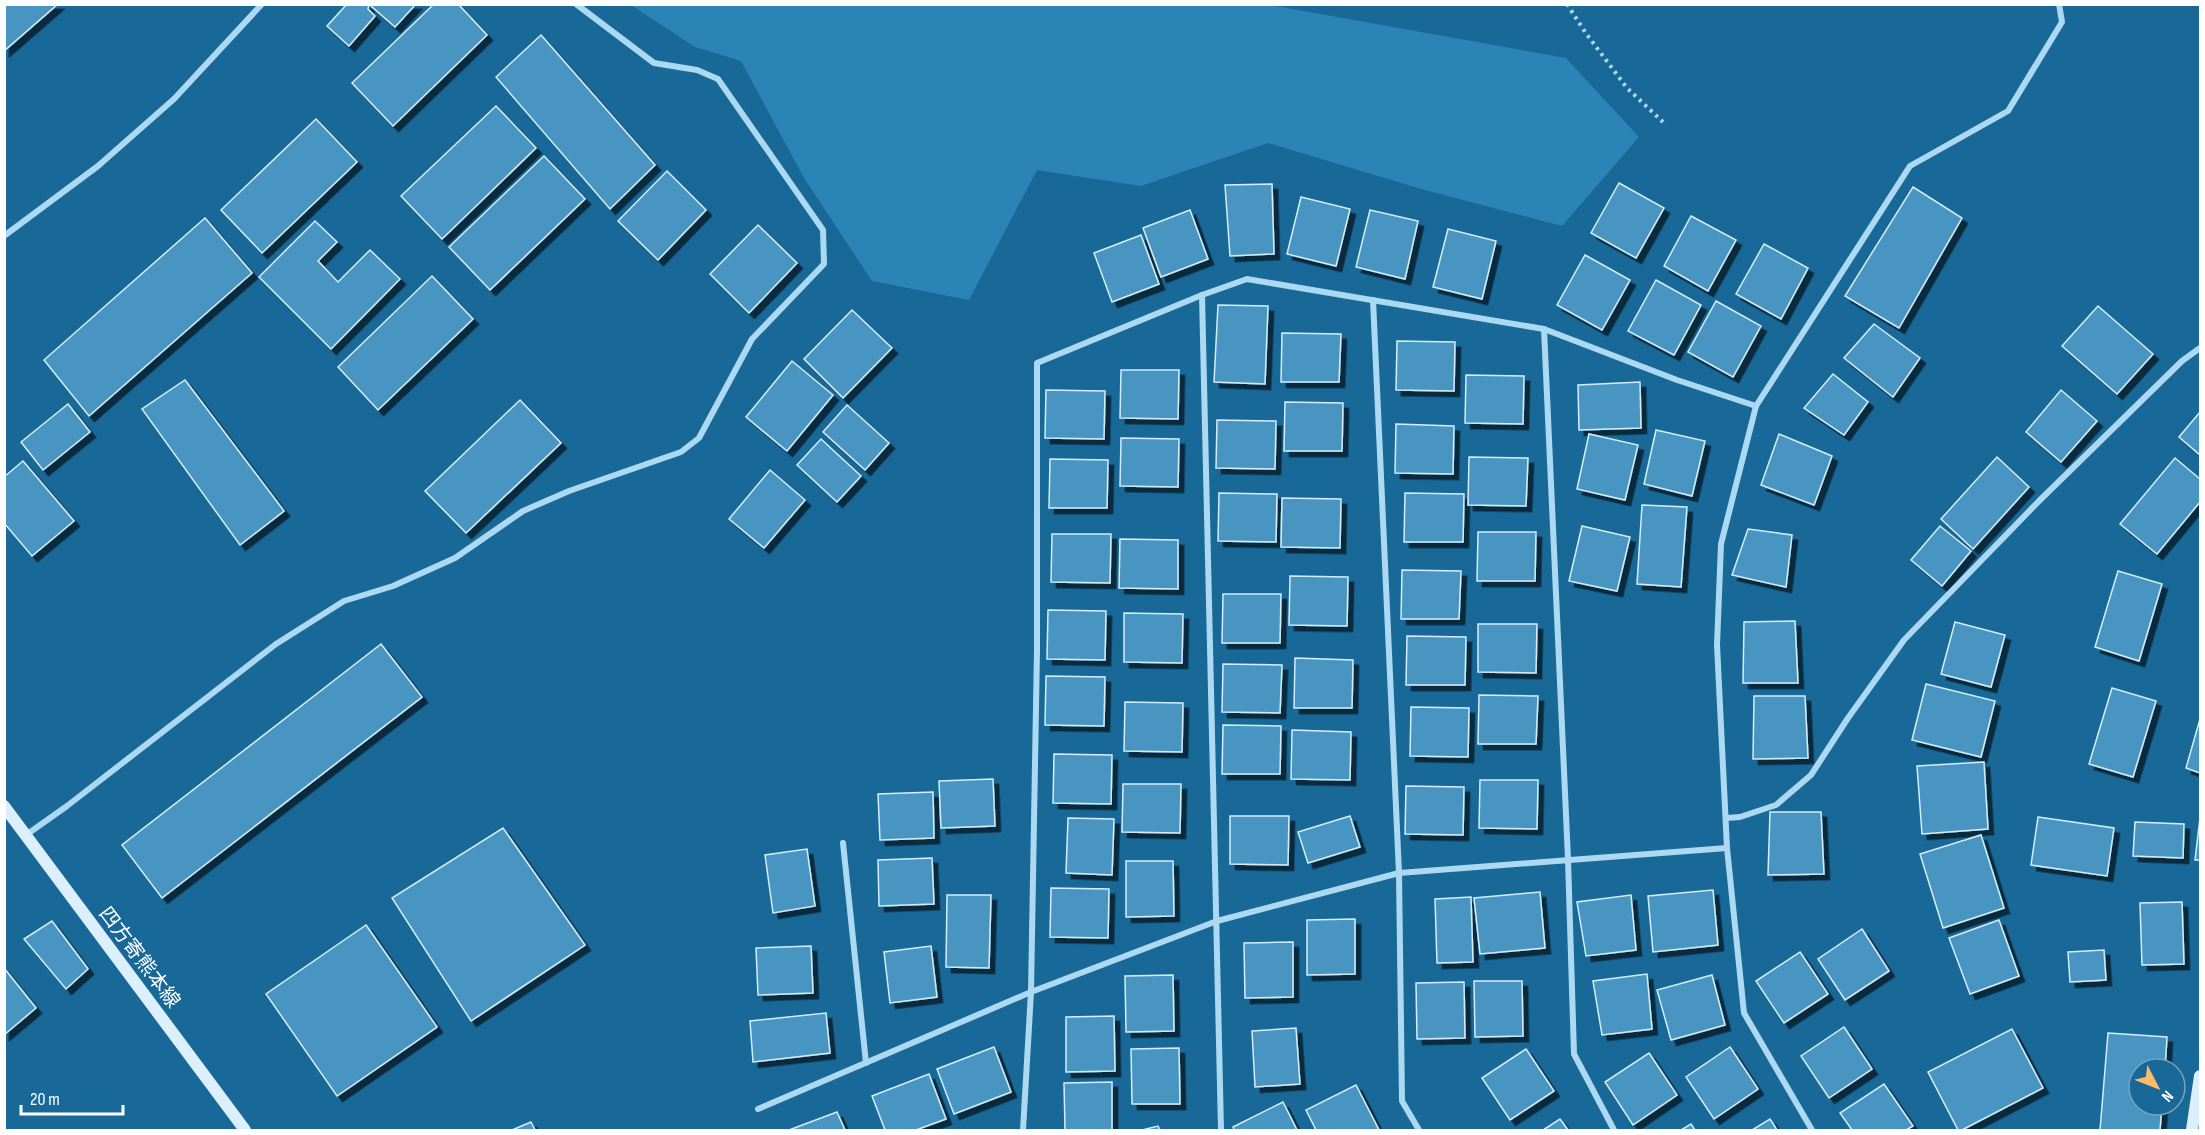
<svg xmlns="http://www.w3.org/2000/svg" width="2205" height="1135" font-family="'Sofia Sans Condensed','Noto Sans JP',sans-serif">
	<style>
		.green { fill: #2c84b6 }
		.building { fill: #4a95c2; stroke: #d4edfc; stroke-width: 1.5; filter: url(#shadow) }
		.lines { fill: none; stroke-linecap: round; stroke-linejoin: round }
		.path { stroke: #acd8f1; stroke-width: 4; stroke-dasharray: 3 4.5; stroke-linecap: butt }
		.minor { stroke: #acd8f1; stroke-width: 6 }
		.secondary { stroke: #dbeffc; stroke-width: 12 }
		.labels { text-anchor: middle; stroke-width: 4.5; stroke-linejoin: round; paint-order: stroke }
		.street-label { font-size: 20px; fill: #fff; stroke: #186898 }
	</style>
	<defs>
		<filter id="shadow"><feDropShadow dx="5.5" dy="5.5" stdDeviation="0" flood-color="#0009"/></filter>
	</defs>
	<rect width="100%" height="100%" fill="#186898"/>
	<path class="green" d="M631 5H1270L1566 58 1639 137 1562 226 1421 189 1268 143 1141 186 1037 170 969 300 872 281 804 178 741 61 695 47Z"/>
	<g class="building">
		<path d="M4 4H58L4 51Z"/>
		<path d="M347 4H369L368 9 375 16 349 46 327 26Z"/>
		<path d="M372 4H416L395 27 371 6Z"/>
		<path d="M434 4H458L487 35 393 126 352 83Z"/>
		<path d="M541 35 655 165 610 209 496 77Z"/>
		<path d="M496 106 536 148 442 239 401 196Z"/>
		<path d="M316 119 357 162 262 253 221 210Z"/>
		<path d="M544 156 585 199 490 290 449 247Z"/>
		<path d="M667 171 706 210 658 260 618 221Z"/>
		<path d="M1619 183 1664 208 1636 258 1591 233Z"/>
		<path d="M1272 184 1274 254 1230 256 1225 185Z"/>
		<path d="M1913 187 1962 218 1899 328 1845 296Z"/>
		<path d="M1301 197 1350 209 1336 266 1287 254Z"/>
		<path d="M1190 210 1208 259 1161 277 1143 228Z"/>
		<path d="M1370 210 1418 221 1405 279 1356 267Z"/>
		<path d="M1691 216 1736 240 1708 291 1664 266Z"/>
		<path d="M205 218 252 273 89 416 44 360Z"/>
		<path d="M315 221 337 242 318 261 338 282 370 250 400 279 331 349 259 277Z"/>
		<path d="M758 225 797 263 749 313 710 274Z"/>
		<path d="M1448 229 1496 241 1482 299 1433 287Z"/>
		<path d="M1141 235 1159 284 1112 302 1094 253Z"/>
		<path d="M1764 244 1808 268 1781 319 1736 294Z"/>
		<path d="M1585 255 1630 280 1602 330 1557 305Z"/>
		<path d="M432 276 473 319 378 410 338 367Z"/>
		<path d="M1656 280 1701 305 1674 355 1628 331Z"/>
		<path d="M1716 301 1761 326 1733 377 1688 352Z"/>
		<path d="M1218 305 1268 306 1265 384 1214 382Z"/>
		<path d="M2098 306 2153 354 2117 394 2062 346Z"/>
		<path d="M852 310 892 348 843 398 804 359Z"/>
		<path d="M1874 324 1920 358 1893 397 1844 358Z"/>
		<path d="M1282 333 1341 334 1339 382H1281Z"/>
		<path d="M1397 341 1455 342 1454 391 1396 390Z"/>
		<path d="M792 361 833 395 787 451 746 417Z"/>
		<path d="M1121 370H1179L1178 419 1120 418Z"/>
		<path d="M1833 374 1868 402 1844 435 1804 408Z"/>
		<path d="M1466 375 1524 376 1523 424 1465 423Z"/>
		<path d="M185 380 284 511 240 545 142 409Z"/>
		<path d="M1640 382 1641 428 1579 430 1578 385Z"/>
		<path d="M1046 390 1105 391 1104 439 1045 438Z"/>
		<path d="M2061 390 2097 421 2061 462 2026 432Z"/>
		<path d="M520 400 561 443 466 533 425 491Z"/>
		<path d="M1285 402 1343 403 1342 451H1284Z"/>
		<path d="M68 404 90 432 43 470 21 442Z"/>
		<path d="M847 405 889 443 865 470 823 432Z"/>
		<path d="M2200 412V455L2179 437Z"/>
		<path d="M1217 420 1276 421 1275 469 1216 468Z"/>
		<path d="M1396 424 1454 426 1453 474 1395 473Z"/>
		<path d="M1656 430 1705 441 1692 496 1644 484Z"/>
		<path d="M1589 434 1638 445 1625 500 1577 489Z"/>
		<path d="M1779 434 1832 456 1814 505 1761 485Z"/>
		<path d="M1121 438 1179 439 1178 487 1120 486Z"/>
		<path d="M821 439 861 476 837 502 797 465Z"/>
		<path d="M1469 457 1528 458 1526 506 1468 505Z"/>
		<path d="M1997 457 2029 487 1973 549 1941 519Z"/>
		<path d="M2175 458 2200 479V502L2157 554 2120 524Z"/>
		<path d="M1050 459 1108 460 1107 508H1049Z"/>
		<path d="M23 461 74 521 32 556 4 523V477Z"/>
		<path d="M770 470 805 500 764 548 729 519Z"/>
		<path d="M1219 493 1277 494 1276 542 1218 541Z"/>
		<path d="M1405 493 1464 494 1463 542H1404Z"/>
		<path d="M1282 498 1341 499 1340 548 1281 547Z"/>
		<path d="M1642 505 1687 507 1681 587 1637 584Z"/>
		<path d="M1582 526 1630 537 1617 591 1569 581Z"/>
		<path d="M1940 526 1971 551 1942 586 1911 560Z"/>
		<path d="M1748 529 1792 535 1786 587 1732 575Z"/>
		<path d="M1478 532H1536L1535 581H1477Z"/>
		<path d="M1052 534H1111L1110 583 1051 582Z"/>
		<path d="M1120 539 1178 540V589L1119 588Z"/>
		<path d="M1402 570 1461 571 1459 619H1401Z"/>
		<path d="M2118 571 2162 584 2139 661 2095 647Z"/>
		<path d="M1290 576 1348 577 1347 626 1289 625Z"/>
		<path d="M1223 594H1281L1280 643H1222Z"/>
		<path d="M1048 610 1106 611 1105 660 1047 659Z"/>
		<path d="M1124 613 1183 614 1182 663 1124 662Z"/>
		<path d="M1795 621 1798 683H1743L1744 622Z"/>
		<path d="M1955 622 2005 635 1991 687 1941 674Z"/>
		<path d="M1478 624H1537L1536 673 1478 672Z"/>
		<path d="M1407 636 1466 637 1465 685H1406Z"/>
		<path d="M381 644 422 697 162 898 122 845Z"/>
		<path d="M1295 658 1353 660 1352 708H1294Z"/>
		<path d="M1223 664 1282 665 1280 713 1222 712Z"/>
		<path d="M1046 676 1105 677 1104 726 1045 725Z"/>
		<path d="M1926 684 1995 701 1981 757 1912 740Z"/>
		<path d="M2112 688 2156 701 2133 777 2089 764Z"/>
		<path d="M1479 695 1538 696 1536 744H1478Z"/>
		<path d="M1754 696H1805L1808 758 1753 759Z"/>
		<path d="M1125 702 1183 703 1182 752 1124 751Z"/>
		<path d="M1411 707 1469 708 1468 757 1410 756Z"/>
		<path d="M2200 719V773L2186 768Z"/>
		<path d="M1223 725 1281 726 1280 774H1222Z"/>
		<path d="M1292 730 1351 732 1350 780 1291 779Z"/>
		<path d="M1054 754 1112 755 1111 804 1053 803Z"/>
		<path d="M1984 762 1988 829 1922 834 1917 766Z"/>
		<path d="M993 779 995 826 941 828 939 781Z"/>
		<path d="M1480 780H1538L1537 829 1479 828Z"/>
		<path d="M1123 784H1181L1180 833 1122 832Z"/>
		<path d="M1406 786 1464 787 1463 835 1405 834Z"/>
		<path d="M933 792 934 838 880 840 878 794Z"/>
		<path d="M1770 812H1821L1824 874 1768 875Z"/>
		<path d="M1230 816H1289L1288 865 1230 864Z"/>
		<path d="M1350 816 1360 847 1308 863 1298 832Z"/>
		<path d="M2038 817 2114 828 2107 876 2031 865Z"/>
		<path d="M1068 818 1114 819 1112 875 1066 873Z"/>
		<path d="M2200 818V860H2195Z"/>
		<path d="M2135 822 2184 824 2183 858 2133 856Z"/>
		<path d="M503 828 585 945 471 1021 392 898Z"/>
		<path d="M1981 835 2004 908 1943 928 1920 854Z"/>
		<path d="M807 849 815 906 773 913 765 855Z"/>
		<path d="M932 858 934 904 879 906 878 860Z"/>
		<path d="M1126 861H1173L1174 916 1126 917Z"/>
		<path d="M1051 888 1109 889 1108 938 1050 937Z"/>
		<path d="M1713 890 1718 945 1653 952 1648 896Z"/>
		<path d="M1540 892 1545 948 1480 954 1474 898Z"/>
		<path d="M947 895H991L989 968 946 967Z"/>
		<path d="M1631 895 1636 950 1586 956 1577 902Z"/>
		<path d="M1471 897 1473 962 1437 963 1435 899Z"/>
		<path d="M2182 902 2184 964 2142 965 2140 903Z"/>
		<path d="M1355 919V974L1307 975V920Z"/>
		<path d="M1999 920 2019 976 1970 994 1949 938Z"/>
		<path d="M52 921 88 969 66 989 24 939Z"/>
		<path d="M366 925 437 1027 337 1096 266 994Z"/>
		<path d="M1862 929 1889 971 1845 1000 1818 959Z"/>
		<path d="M1293 942V997L1245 998 1244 943Z"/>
		<path d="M811 946 813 993 758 995 756 948Z"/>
		<path d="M931 946 937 997 890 1003 884 952Z"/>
		<path d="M2104 950 2106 980 2070 982 2068 952Z"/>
		<path d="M1800 952 1828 994 1784 1023 1756 981Z"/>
		<path d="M4 968 36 1008 4 1035Z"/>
		<path d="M1647 974 1652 1029 1602 1035 1593 981Z"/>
		<path d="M1173 975 1174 1031 1126 1032 1125 976Z"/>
		<path d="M1712 975 1725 1025 1671 1040 1657 990Z"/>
		<path d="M1474 981H1522L1523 1036 1475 1037Z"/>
		<path d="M1464 982 1465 1038 1417 1039 1416 983Z"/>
		<path d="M826 1013 830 1053 753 1062 750 1021Z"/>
		<path d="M1114 1016 1115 1071 1066 1072V1017Z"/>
		<path d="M1844 1027 1872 1069 1829 1098 1801 1056Z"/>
		<path d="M1296 1028 1300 1084 1255 1087 1252 1031Z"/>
		<path d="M2012 1029 2043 1088 1962 1130H1958L1928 1072Z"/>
		<path d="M2108 1033 2167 1037 2165 1069H2139V1105H2162L2160 1130H2100Z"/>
		<path d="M994 1047 1011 1092 954 1114 937 1069Z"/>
		<path d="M1730 1047 1758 1089 1714 1119 1686 1077Z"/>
		<path d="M1179 1048 1180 1104H1132L1131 1049Z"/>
		<path d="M1526 1049 1554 1091 1510 1120 1482 1078Z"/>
		<path d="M1649 1053 1677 1095 1633 1125 1605 1082Z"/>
		<path d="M929 1074 946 1119 916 1130H885L872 1096Z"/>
		<path d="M1112 1082V1130H1065L1064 1083Z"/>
		<path d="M1884 1084 1913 1126 1906 1130H1852L1840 1113Z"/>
		<path d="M1356 1085 1379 1130H1316L1306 1110Z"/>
		<path d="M1283 1102 1297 1130H1234L1233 1127Z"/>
		<path d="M837 1112 845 1130H789Z"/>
		<path d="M1560 1119 1568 1130H1543Z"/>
		<path d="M1770 1119 1777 1130H1752Z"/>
		<path d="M531 1122 535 1130H512Z"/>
		<path d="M1691 1124 1695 1130H1681Z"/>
		<path d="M1158 1126 1160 1130H1142Z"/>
	</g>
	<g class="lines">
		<path class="path" d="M1567 4 1585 32 1627 88 1663 122"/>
		<g class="minor">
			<path d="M4 236 98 166 174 99 262 4"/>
			<path d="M1202 295 1221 1130"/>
			<path d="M1373 300 1399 873 1402 1101 1419 1130"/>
			<path d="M1544 329 1568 859 1574 1054 1614 1130"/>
			<path d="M1726 818 1740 817 1776 805 1811 775 1848 718 1904 640 2039 501 2182 361 2200 348"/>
			<path d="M26 835 67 806 276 644 344 601 393 586 455 558 523 511 569 491 681 452 699 438 752 339 824 264 823 230 718 79 697 70 654 63 576 4"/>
			<path d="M843 843 866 1063"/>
			<path d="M758 1109 1031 992 1217 921 1399 873 1727 848"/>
			<path d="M1023 1130 1031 992 1037 650V363L1202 295 1247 279 1544 329 1677 380 1756 406"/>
			<path d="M1812 1130 1744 1013 1727 848 1717 645 1721 544 1756 406 1910 166 2008 111 2062 22 2059 4"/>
		</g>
		<g class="secondary">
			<path d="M4 806 245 1130"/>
			<path d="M2192 1130 2200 1076"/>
		</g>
	</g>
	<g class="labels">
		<g class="street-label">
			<text transform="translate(140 957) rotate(53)" y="7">四方寄熊本線</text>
		</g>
	</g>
	<rect width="2205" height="1135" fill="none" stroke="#ffffff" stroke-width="12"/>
	<g transform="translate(2157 1087) rotate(132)"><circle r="28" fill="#186898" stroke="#74a4c1" stroke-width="1.5"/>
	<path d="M0-4.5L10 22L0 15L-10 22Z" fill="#ffba6c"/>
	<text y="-9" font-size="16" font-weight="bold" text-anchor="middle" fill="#ffffff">N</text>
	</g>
	<path d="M21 1105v9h102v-9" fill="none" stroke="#ffffff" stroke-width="3"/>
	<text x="30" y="1105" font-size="18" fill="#ffffff" stroke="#186898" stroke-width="4.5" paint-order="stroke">20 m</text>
</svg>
